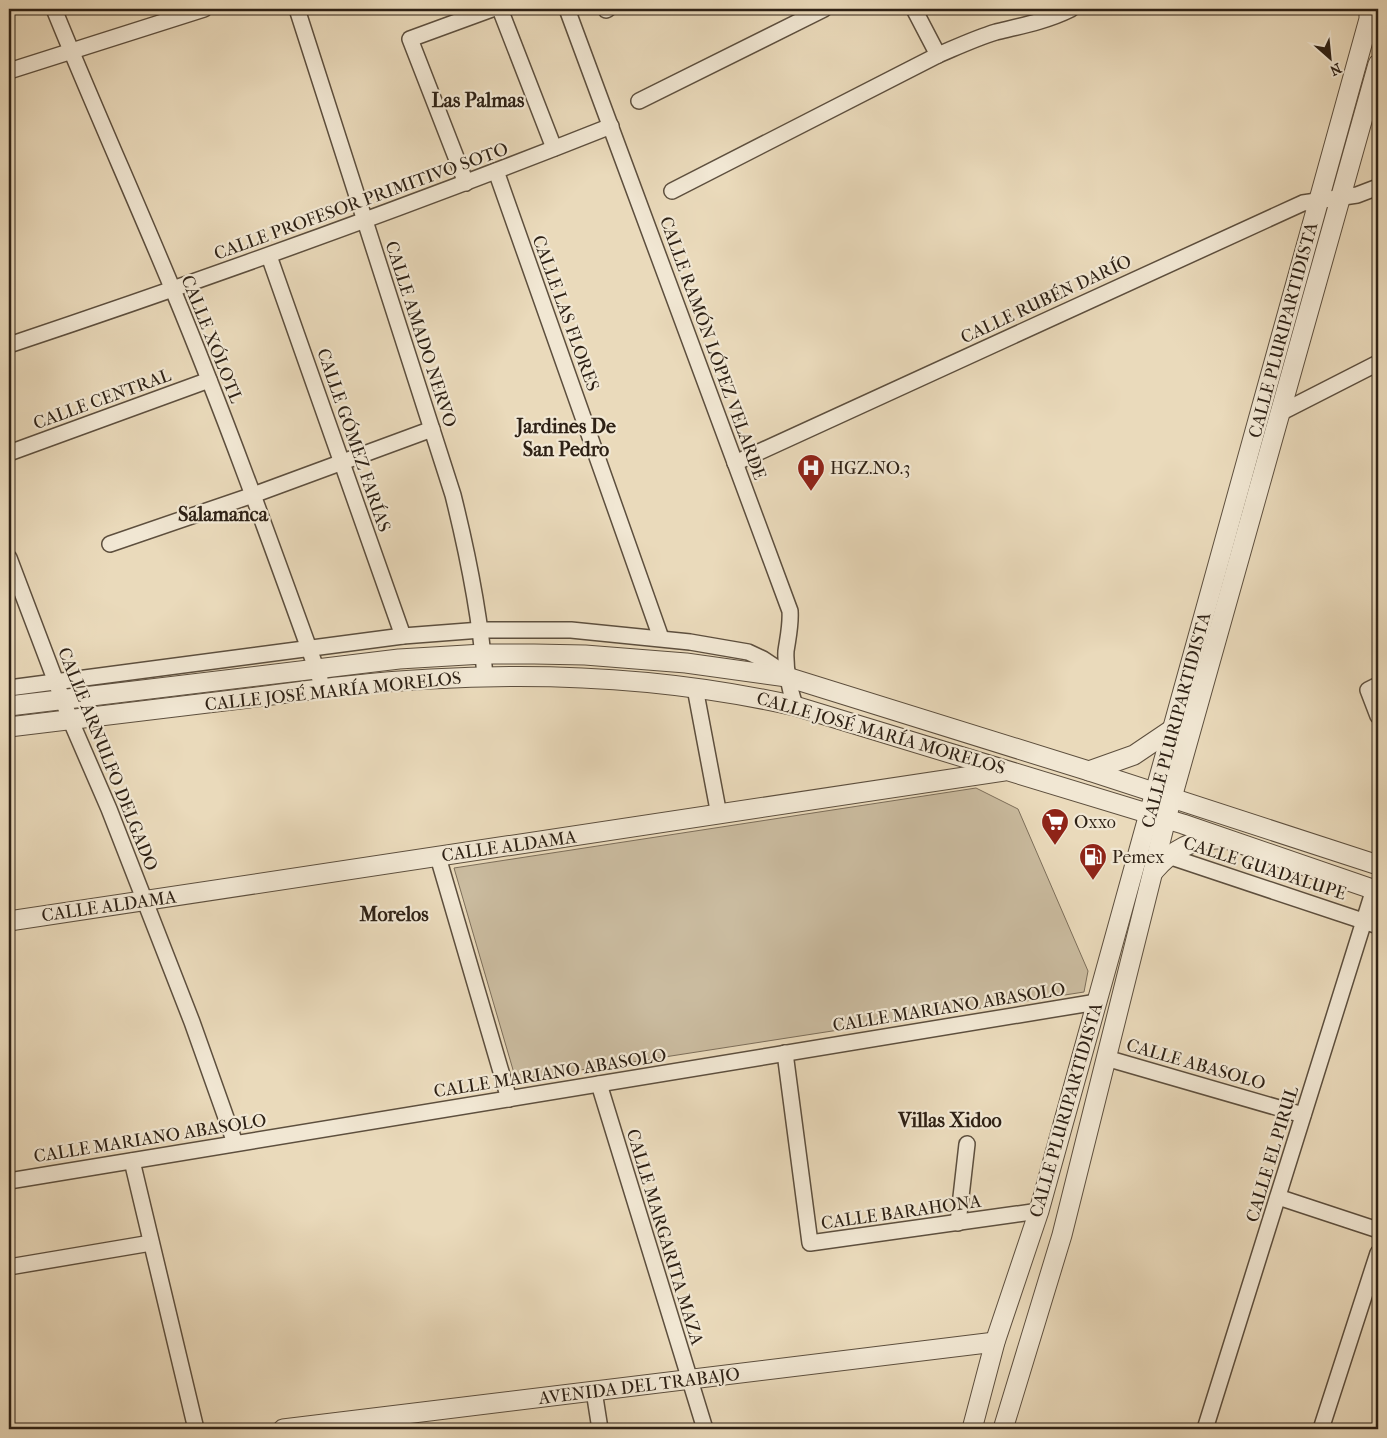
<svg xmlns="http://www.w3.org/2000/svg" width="1387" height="1438" font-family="'IM FELL French Canon',serif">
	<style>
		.green { fill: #cabb9f; stroke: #7c6e5a }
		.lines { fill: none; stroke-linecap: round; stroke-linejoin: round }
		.minor-casing { stroke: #5d4f3e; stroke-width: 18 }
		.tertiary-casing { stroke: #5d4f3e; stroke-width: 21 }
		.minor { stroke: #f1e7d3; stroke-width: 15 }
		.tertiary { stroke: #f1e7d3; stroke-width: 19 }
		.labels { text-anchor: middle; stroke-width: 4.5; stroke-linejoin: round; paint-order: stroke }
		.street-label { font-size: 18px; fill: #2e2115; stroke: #f1e7d3 }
		.poi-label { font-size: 18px; fill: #2e2115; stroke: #f1e7d3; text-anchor: start }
		.quarter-label { font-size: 20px; font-weight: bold; fill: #2e2115; stroke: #f1e7d3 }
	</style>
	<rect width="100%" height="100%" fill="#eadabb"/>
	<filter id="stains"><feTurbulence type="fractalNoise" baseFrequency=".004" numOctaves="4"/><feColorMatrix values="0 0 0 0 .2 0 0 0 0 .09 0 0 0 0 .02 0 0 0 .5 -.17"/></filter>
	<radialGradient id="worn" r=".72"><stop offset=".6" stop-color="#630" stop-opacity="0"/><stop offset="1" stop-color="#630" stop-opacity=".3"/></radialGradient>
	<path class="green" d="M976 788 1018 809 1088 971 1084 992 516 1080 454 868Z"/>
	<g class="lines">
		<defs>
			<g id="minor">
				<path d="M54 9C92 103 134 196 173 290 226 418 273 549 320 679"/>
				<path d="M297 9 453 495C468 555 480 615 485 676"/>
				<path d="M500 9 554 148"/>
				<path d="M567 9 790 611C791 625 788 637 786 651 785 670 789 687 795 706"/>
				<path d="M914 9 938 55"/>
				<path d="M606 10 608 9"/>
				<path d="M9 71 204 9"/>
				<path d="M639 101 824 9"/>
				<path d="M496 171 661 638"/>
				<path d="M466 183 410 39 492 9"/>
				<path d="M672 191 938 55C957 47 976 38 996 32 1021 26 1047 21 1071 9"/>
				<path d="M269 256 403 636"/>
				<path d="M9 345C212 277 412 205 611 126"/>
				<path d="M1280 413 1378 363"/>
				<path d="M9 453 209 380"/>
				<path d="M735 463 1303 203 1357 195 1378 187"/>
				<path d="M110 544 253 495 432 429"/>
				<path d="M9 558 70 719 109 809 192 1022 235 1143"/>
				<path d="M1378 685 1368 690 1378 716"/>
				<path d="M9 688 403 636 481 630H571L690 642 748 652 763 659 787 675"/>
				<path d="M695 688 719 815"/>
				<path d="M1168 856 1378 926"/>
				<path d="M438 857 509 1099"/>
				<path d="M785 1053 810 1243 1039 1211"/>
				<path d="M1106 1058 1303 1115"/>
				<path d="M599 1084 705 1429"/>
				<path d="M132 1161 196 1429"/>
				<path d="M9 1181 1097 1002"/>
				<path d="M1278 1197 1378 1230"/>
				<path d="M958 1223 967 1144"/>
				<path d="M9 1267 151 1243"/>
				<path d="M594 1391 600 1429"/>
				<path d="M1205 1429 1374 889"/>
				<path d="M1321 1429 1378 1253"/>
			</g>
			<g id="tertiary">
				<path d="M9 706 399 659 483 654H534L585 655 686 663 787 677 1089 771 1378 865"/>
				<path d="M9 727C89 717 169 707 249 698 310 690 370 682 431 679 553 672 676 679 795 706L1183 824 1378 891"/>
				<path d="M1089 771 1134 755 1174 728"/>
				<path d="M1154 871C1171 851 1193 838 1220 839"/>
				<path d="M9 921 1004 771"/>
				<path d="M283 1429 995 1342"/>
				<path d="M972 1429 995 1342 1039 1211 1369 19V9"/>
				<path d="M1003 1429 1062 1235 1166 819 1378 64"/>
			</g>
		</defs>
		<use href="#minor" class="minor-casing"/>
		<use href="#tertiary" class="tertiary-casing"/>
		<use href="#minor" class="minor"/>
		<use href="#tertiary" class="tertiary"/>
	</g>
	<defs>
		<symbol id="hospital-pin" viewBox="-11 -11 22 30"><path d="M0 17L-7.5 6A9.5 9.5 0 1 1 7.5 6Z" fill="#8f2418" stroke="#f1e7d3"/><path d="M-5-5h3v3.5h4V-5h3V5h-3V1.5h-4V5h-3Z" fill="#fff"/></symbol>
		<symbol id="supermarket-pin" viewBox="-11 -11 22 30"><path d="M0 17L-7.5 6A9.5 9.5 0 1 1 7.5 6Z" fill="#8f2418" stroke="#f1e7d3"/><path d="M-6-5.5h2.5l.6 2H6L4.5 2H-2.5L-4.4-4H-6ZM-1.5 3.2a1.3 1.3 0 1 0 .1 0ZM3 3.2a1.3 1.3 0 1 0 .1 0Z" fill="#fff"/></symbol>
		<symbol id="fuel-pin" viewBox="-11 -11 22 30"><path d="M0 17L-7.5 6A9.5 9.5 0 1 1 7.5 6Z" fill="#8f2418" stroke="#f1e7d3"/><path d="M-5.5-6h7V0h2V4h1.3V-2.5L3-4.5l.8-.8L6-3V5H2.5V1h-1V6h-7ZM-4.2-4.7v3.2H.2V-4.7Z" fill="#fff"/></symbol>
	</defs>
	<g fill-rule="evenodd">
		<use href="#hospital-pin" x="795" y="452" width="32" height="43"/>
		<use href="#supermarket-pin" x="1039" y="806" width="32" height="43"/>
		<use href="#fuel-pin" x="1077" y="841" width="32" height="43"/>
	</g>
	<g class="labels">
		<g class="street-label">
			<text transform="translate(361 201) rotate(-20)" y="6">CALLE PROFESOR PRIMITIVO SOTO</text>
			<text transform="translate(1046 299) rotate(-25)" y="6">CALLE RUBÉN DARÍO</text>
			<text transform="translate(566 313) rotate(70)" y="6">CALLE LAS FLORES</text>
			<text transform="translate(1283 330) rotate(-75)" y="6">CALLE PLURIPARTIDISTA</text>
			<text transform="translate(421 334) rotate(72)" y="6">CALLE AMADO NERVO</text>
			<text transform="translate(212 339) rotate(68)" y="6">CALLE XÓLOTL</text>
			<text transform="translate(713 348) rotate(70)" y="6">CALLE RAMÓN LÓPEZ VELARDE</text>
			<text transform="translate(102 399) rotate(-20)" y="6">CALLE CENTRAL</text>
			<text transform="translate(354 440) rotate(71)" y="6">CALLE GÓMEZ FARÍAS</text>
			<text transform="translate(333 691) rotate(-6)" y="6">CALLE JOSÉ MARÍA MORELOS</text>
			<text transform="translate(1176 720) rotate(-75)" y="6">CALLE PLURIPARTIDISTA</text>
			<text transform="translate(881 733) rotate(16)" y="6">CALLE JOSÉ MARÍA MORELOS</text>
			<text transform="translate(108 759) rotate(68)" y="6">CALLE ARNULFO DELGADO</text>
			<text transform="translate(509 846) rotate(-8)" y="6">CALLE ALDAMA</text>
			<text transform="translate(1265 868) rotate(18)" y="6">CALLE GUADALUPE</text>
			<text transform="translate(109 906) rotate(-8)" y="6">CALLE ALDAMA</text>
			<text transform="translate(949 1007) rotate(-9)" y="6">CALLE MARIANO ABASOLO</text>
			<text transform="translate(1196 1064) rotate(16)" y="6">CALLE ABASOLO</text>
			<text transform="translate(550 1073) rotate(-9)" y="6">CALLE MARIANO ABASOLO</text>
			<text transform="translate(1066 1110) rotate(-74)" y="6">CALLE PLURIPARTIDISTA</text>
			<text transform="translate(150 1138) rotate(-9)" y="6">CALLE MARIANO ABASOLO</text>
			<text transform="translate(1272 1154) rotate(-73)" y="6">CALLE EL PIRUL</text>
			<text transform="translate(901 1212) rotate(-8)" y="6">CALLE BARAHONA</text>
			<text transform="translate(665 1237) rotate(73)" y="6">CALLE MARGARITA MAZA</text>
			<text transform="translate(639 1386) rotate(-7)" y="6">AVENIDA DEL TRABAJO</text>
		</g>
		<g class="poi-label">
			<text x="830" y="474">HGZ.NO.3</text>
			<text x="1074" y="828">Oxxo</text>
			<text x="1112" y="863">Pemex</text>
		</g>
		<g class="quarter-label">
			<text x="478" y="107">Las Palmas</text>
			<text x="566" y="433">Jardines De<tspan x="566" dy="23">San Pedro</tspan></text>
			<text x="223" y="521">Salamanca</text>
			<text x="394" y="921">Morelos</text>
			<text x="950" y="1127">Villas Xidoo</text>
		</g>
	</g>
	<rect width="1387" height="1438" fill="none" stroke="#eadabb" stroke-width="30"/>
	<rect x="10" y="10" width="1367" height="1418" fill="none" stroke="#2e2115" stroke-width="2.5"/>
	<rect x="15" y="15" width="1357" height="1408" fill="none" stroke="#2e2115"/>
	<g transform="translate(1330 58) rotate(153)" stroke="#f1e7d3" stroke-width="4" paint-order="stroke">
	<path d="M0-4L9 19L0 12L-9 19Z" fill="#2e2115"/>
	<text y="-8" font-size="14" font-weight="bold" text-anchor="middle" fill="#2e2115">N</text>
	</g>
	<rect width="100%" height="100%" filter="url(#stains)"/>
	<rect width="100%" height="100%" fill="url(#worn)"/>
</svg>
